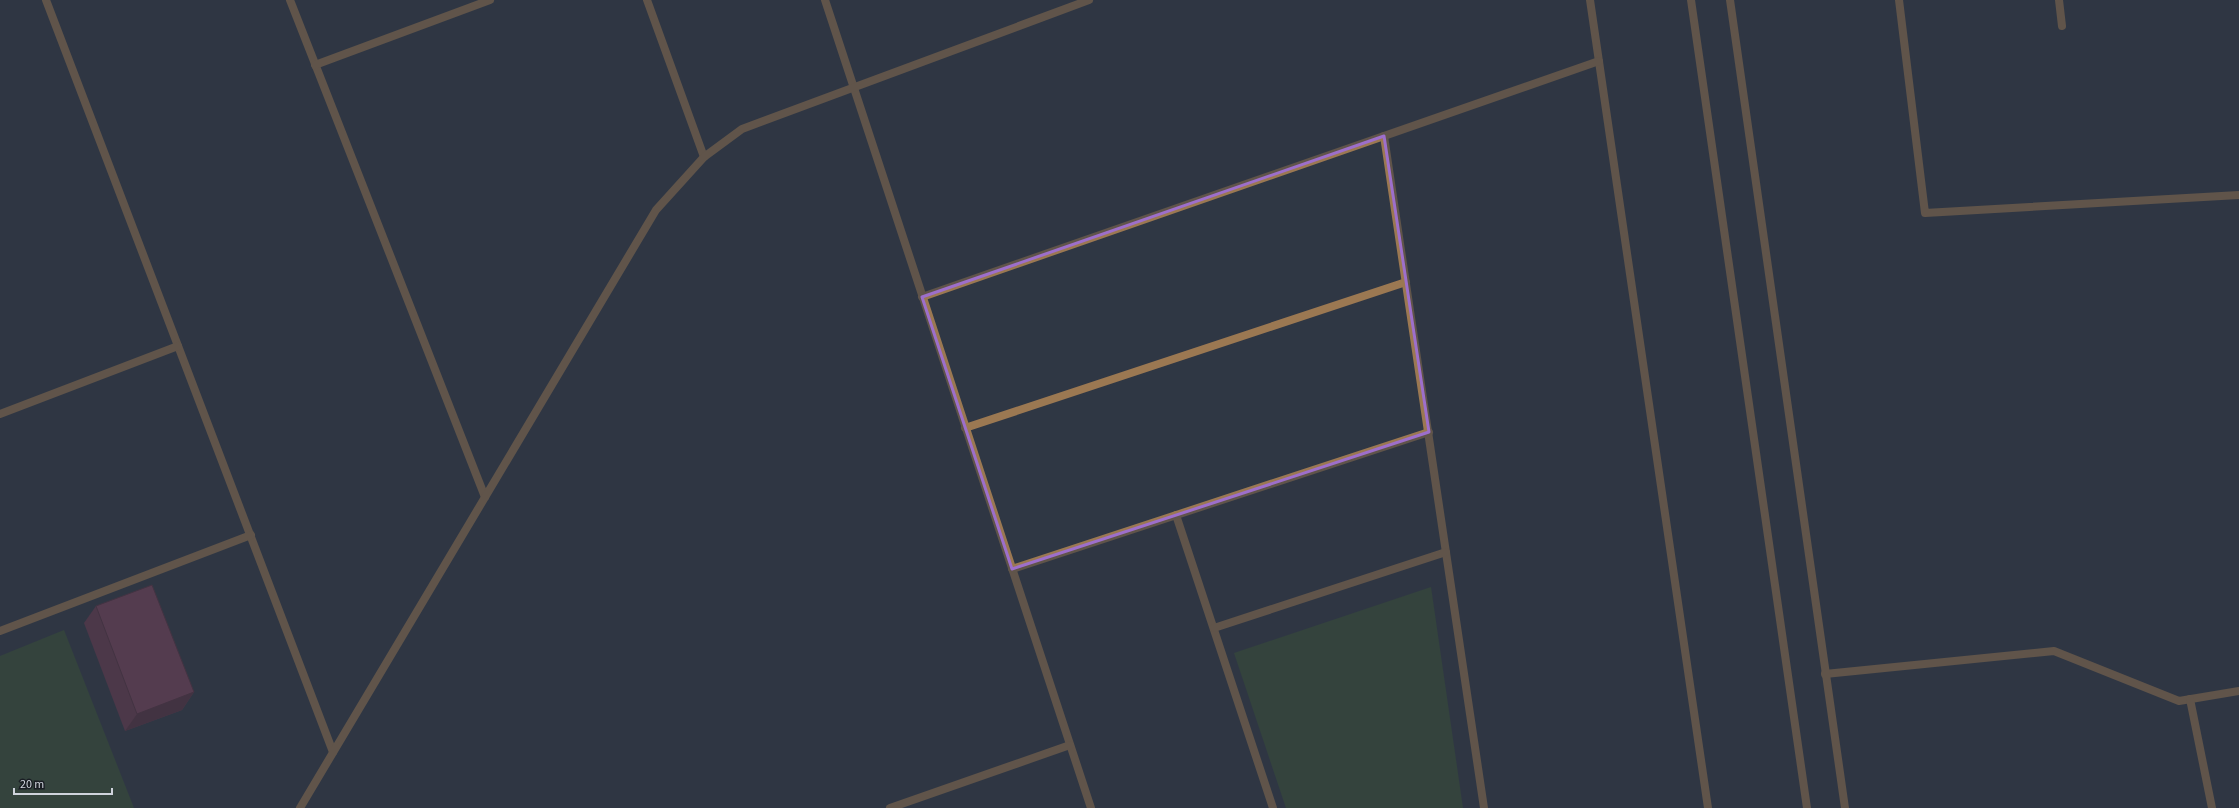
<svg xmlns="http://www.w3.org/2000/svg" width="2239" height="808" font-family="'Source Sans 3',sans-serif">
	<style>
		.green { fill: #3a5335 }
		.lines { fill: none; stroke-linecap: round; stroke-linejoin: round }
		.service { stroke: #9b7852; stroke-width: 8 }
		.minor { stroke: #9b7852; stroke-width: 8 }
		.tertiary { stroke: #9b7852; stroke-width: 8 }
		.wall { fill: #6f3a50 }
		.shaded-wall { fill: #5a2f41 }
		.building { fill: #81435d; stroke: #5a2f41 }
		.marked { fill: none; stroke: #9d6fcb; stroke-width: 3; stroke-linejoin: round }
	</style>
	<rect width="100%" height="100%" fill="#2f3744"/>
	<g class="green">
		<path d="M1431 587 1463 808H1286L1234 653Z"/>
		<path d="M64 630 134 808H0V656Z"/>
	</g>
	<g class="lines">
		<g class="service">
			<path d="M1899 0 1925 213 2239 195"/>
			<path d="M2059 0 2062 26"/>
		</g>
		<g class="minor">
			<path d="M46 0 333 752"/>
			<path d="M290 0 485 497"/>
			<path d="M647 0 704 157"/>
			<path d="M825 0 1091 808"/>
			<path d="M1590 0 1708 808"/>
			<path d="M315 65 490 0"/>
			<path d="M1384 136 1484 808"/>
			<path d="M922 297 1599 61"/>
			<path d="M0 414 178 346"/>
			<path d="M965 428 1406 282"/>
			<path d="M1176 515 1273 808"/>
			<path d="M1012 569 1429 432"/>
			<path d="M1214 628 1446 552"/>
			<path d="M0 631 251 535"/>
			<path d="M1825 674 2054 651 2179 701 2239 691"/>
			<path d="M2190 699 2212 808"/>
			<path d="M300 808 656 210 704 157 742 129 1089 0"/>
			<path d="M890 808 1070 745"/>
		</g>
		<g class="tertiary">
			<path d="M1691 0 1807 808"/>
			<path d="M1730 0 1845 808"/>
		</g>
	</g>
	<path class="wall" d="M96 606 194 692 182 710 125 731 84 623Z"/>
	<path class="shaded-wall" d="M194 692 182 710 125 731 137 714Z"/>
	<path class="building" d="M152 585 194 692 137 714 96 606Z"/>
	<path d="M0 0H2239V808H0ZM1384 136 1429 432 1012 569 922 297Z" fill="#2f3744" fill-opacity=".55" fill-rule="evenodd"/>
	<path class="marked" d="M1384 136 1429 432 1012 569 922 297Z"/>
	<path d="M14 788v6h98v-6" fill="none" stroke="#cfd3dc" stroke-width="2"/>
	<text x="20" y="788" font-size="12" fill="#cfd3dc" stroke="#1a1e24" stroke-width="3" paint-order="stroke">20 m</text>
</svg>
